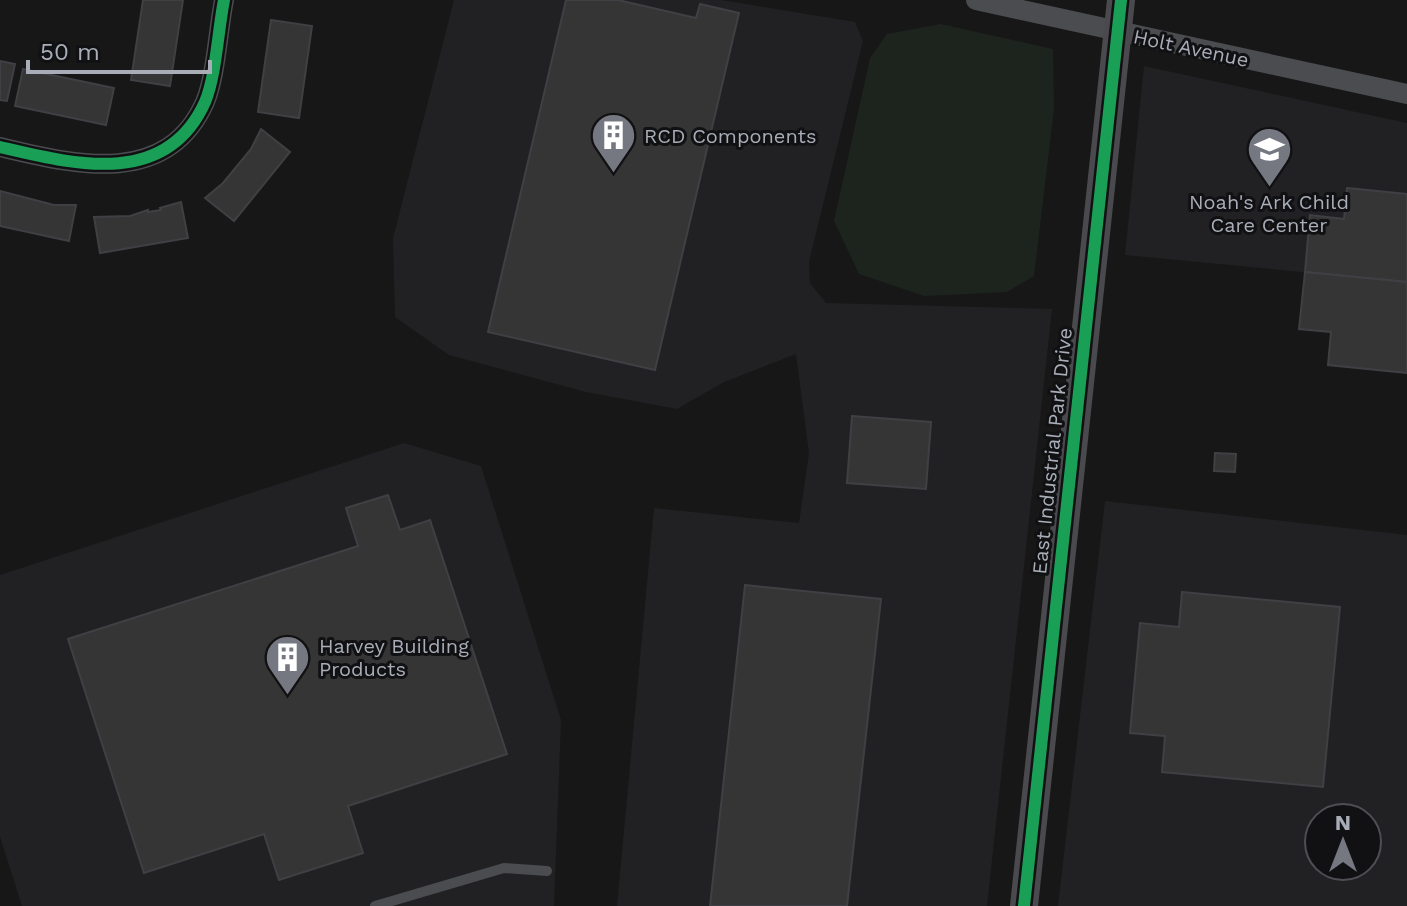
<svg xmlns="http://www.w3.org/2000/svg" width="1407" height="906" font-family="'Work Sans',sans-serif">
	<style>
		.built { fill: #212123; fill-rule: evenodd }
		.green { fill: #1d241e }
		.building { fill: #353536; stroke: #3f4043; stroke-width: 2 }
		.lines { fill: none; stroke-linecap: round; stroke-linejoin: round }
		.lane { stroke: #4b4c50; stroke-width: 10 }
		.street { stroke: #4b4c50; stroke-width: 20 }
		.secondary { stroke: #4a4a4e; stroke-width: 28 }
		.cycleway-casing { stroke: #111113; stroke-width: 17 }
		.cycleway { stroke: #1a9f57; stroke-width: 12 }
		.labels { text-anchor: middle; stroke-width: 6; stroke-linejoin: round; paint-order: stroke }
		.street-label { font-size: 20px; fill: #a8adb8; stroke: #111113 }
		.poi-label { font-size: 20px; fill: #a8adb8; stroke: #111113; text-anchor: start }
	</style>
	<rect width="100%" height="100%" fill="#171717"/>
	<g class="built">
		<path d="M454 0H721L855 22 863 41 809 262 810 283 826 303 1052 309 987 906H617L654 508 799 523 809 453 796 354 724 382 677 409 586 392 449 355 395 317 393 238Z"/>
		<path d="M1144 66 1407 123V282L1125 255Z"/>
		<path d="M404 443 481 466 561 720 554 906H22L0 837V575Z"/>
		<path d="M1105 501 1407 535V906H1058ZM1319 818H1367V866H1319Z"/>
	</g>
	<path class="green" d="M941 24 1053 49 1054 109 1034 276 1007 292 924 296 859 274 834 221 870 58 887 34Z"/>
	<g class="building">
		<path d="M143 0H183L170 86 131 80Z"/>
		<path d="M566 0H618L696 18 700 4 739 13 655 370 488 332Z"/>
		<path d="M271 20 312 26 299 118 258 112Z"/>
		<path d="M0 61 15 64 7 101 0 100Z"/>
		<path d="M23 69 114 88 106 125 15 106Z"/>
		<path d="M261 129 290 152 234 221 205 198 223 183 251 149Z"/>
		<path d="M1347 188 1407 194V282L1305 272 1310 215 1344 219Z"/>
		<path d="M0 191 54 205H76L69 241 0 226Z"/>
		<path d="M181 202 188 238 100 253 94 217 130 216 148 210V212L161 210 160 208Z"/>
		<path d="M1305 272 1407 282V373L1328 365 1331 332 1299 329Z"/>
		<path d="M852 416 931 422 926 489 847 483Z"/>
		<path d="M1215 453 1236 454 1235 472 1214 471Z"/>
		<path d="M388 495 400 530 430 520 507 754 348 806 363 853 279 880 264 834 144 873 68 639 358 546 346 508Z"/>
		<path d="M745 585 881 599 847 906H710Z"/>
		<path d="M1182 592 1340 607 1323 787 1162 772 1165 736 1130 733 1140 623 1179 627Z"/>
	</g>
	<g class="lines">
		<path class="lane" d="M375 906 504 868 547 871"/>
		<g class="street">
			<path d="M976 0 1407 94"/>
			<path d="M0 147C73 164 166 189 205 102 216 76 218 30 224 0"/>
		</g>
		<path class="secondary" d="M1024 906 1121 0"/>
		<defs>
			<g id="cycleway">
				<path d="M0 147C73 164 166 189 205 102 216 76 218 30 224 0"/>
				<path d="M1024 906 1121 0"/>
			</g>
		</defs>
		<use href="#cycleway" class="cycleway-casing"/>
		<use href="#cycleway" class="cycleway"/>
	</g>
	<defs>
		<symbol id="building-pin" viewBox="-11 -11 22 30"><path d="M0 17L-7.5 6A9.5 9.5 0 1 1 7.5 6Z" fill="#757880" stroke="#111113"/><path d="M-4-6H4V6H1V3H-1V6H-4ZM-2.5-4.3h1.7v1.8h-1.7ZM.8-4.3h1.7v1.8H.8ZM-2.5-1h1.7V.8h-1.7ZM.8-1h1.7V.8H.8Z" fill="#fff"/></symbol>
		<symbol id="school-pin" viewBox="-11 -11 22 30"><path d="M0 17L-7.5 6A9.5 9.5 0 1 1 7.5 6Z" fill="#757880" stroke="#111113"/><path d="M0-5L7-2L0 1L-7-2ZM-4 1L0 2.5L4 1V4Q0 6-4 4Z" fill="#fff"/></symbol>
	</defs>
	<g fill-rule="evenodd">
		<use href="#building-pin" x="588" y="110" width="51" height="69"/>
		<use href="#school-pin" x="1244" y="124" width="51" height="69"/>
		<use href="#building-pin" x="262" y="632" width="51" height="69"/>
	</g>
	<g class="labels">
		<g class="street-label">
			<text transform="translate(1191 48) rotate(12)" y="7">Holt Avenue</text>
			<text transform="translate(1052 451) rotate(-84)" y="7">East Industrial Park Drive</text>
		</g>
		<g class="poi-label">
			<text x="644" y="143">RCD Components</text>
			<text x="1269" y="209" text-anchor="middle">Noah's Ark Child<tspan x="1269" dy="23">Care Center</tspan></text>
			<text x="319" y="653">Harvey Building<tspan x="319" dy="23">Products</tspan></text>
		</g>
	</g>
	<g transform="translate(1343 842)"><circle r="38" fill="#111113" stroke="#4d4f55" stroke-width="2"/>
	<path d="M0-6L14 30L0 20L-14 30Z" fill="#757880"/>
	<text y="-12" font-size="22" font-weight="bold" text-anchor="middle" fill="#a8adb8">N</text>
	</g>
	<path d="M28 60v12h182v-12" fill="none" stroke="#a8adb8" stroke-width="4"/>
	<text x="40" y="60" font-size="24" fill="#a8adb8" stroke="#111113" stroke-width="6" paint-order="stroke">50 m</text>
</svg>
